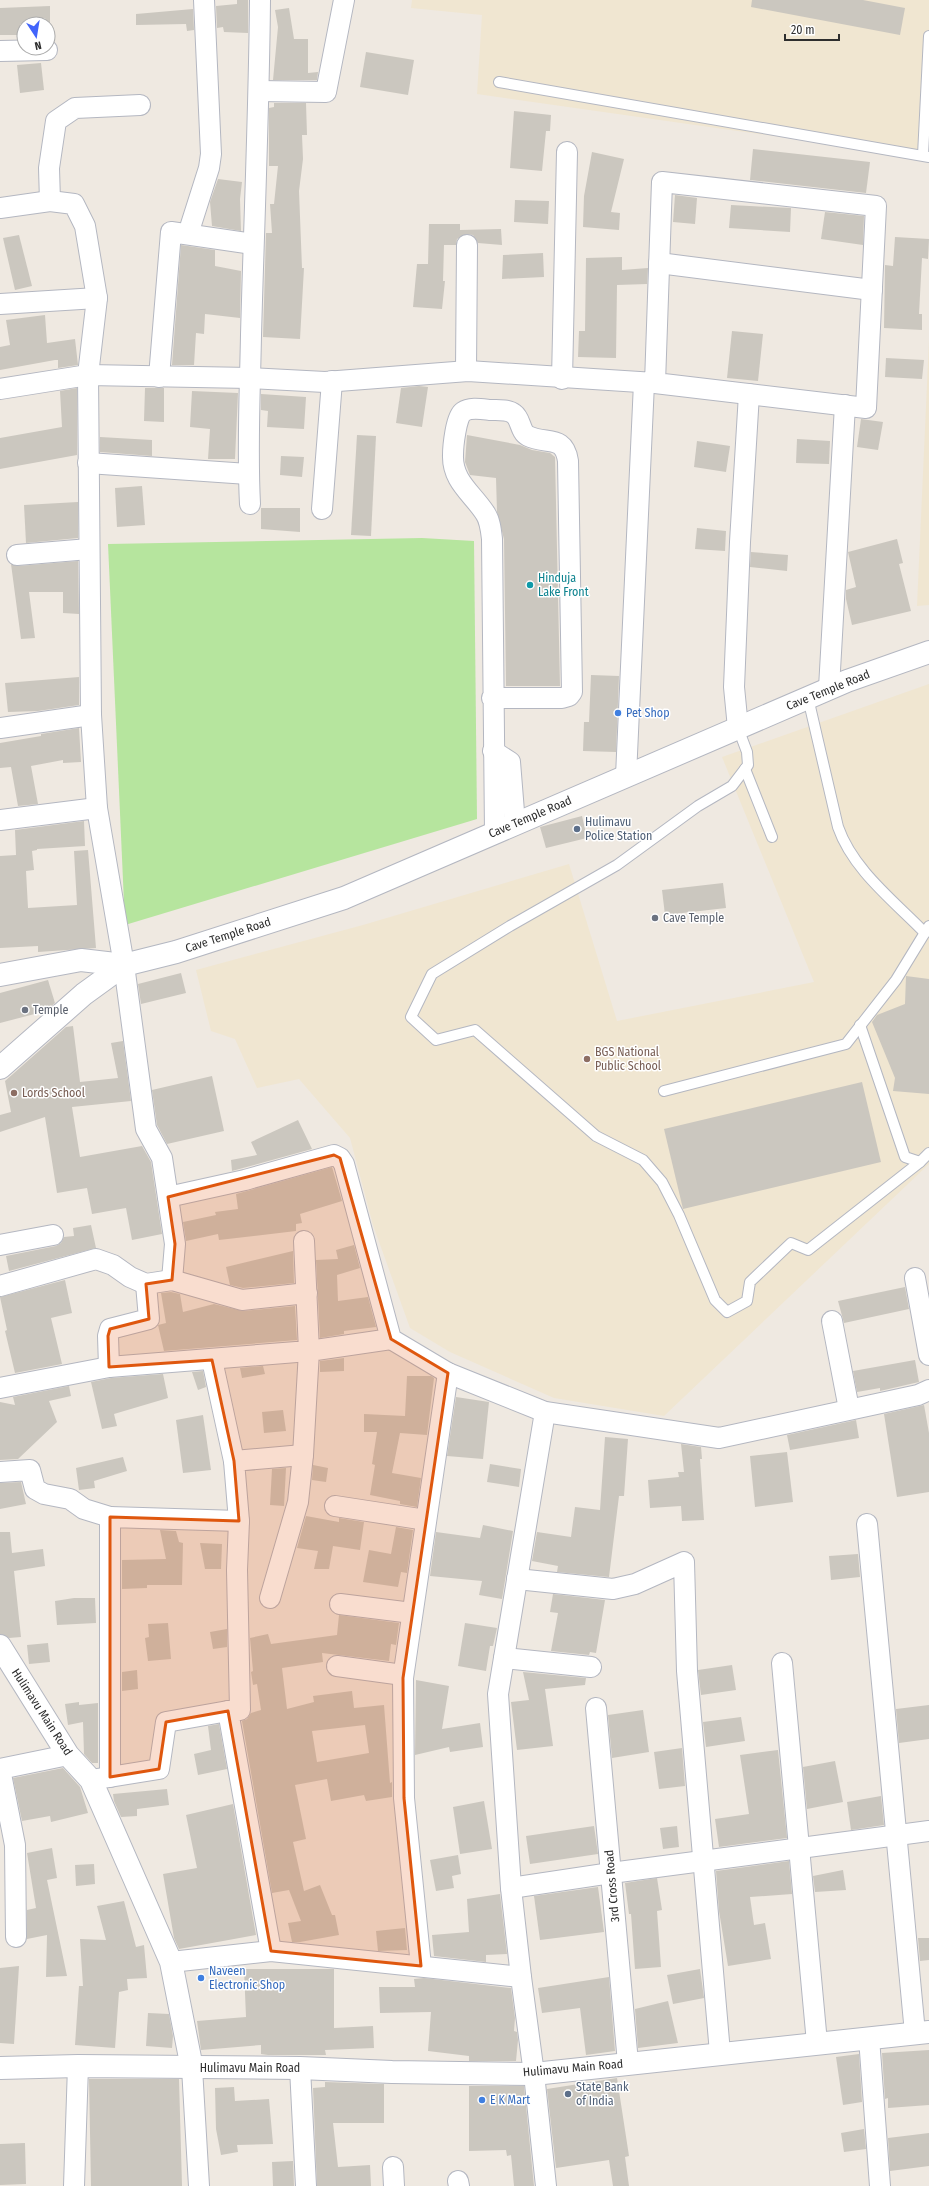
<svg xmlns="http://www.w3.org/2000/svg" width="929" height="2186" font-family="'Fira Sans Condensed',sans-serif">
	<style>
		.education { fill: #f0e6d1 }
		.green { fill: #b6e59e }
		.building { fill: #cbc7bf; fill-rule: evenodd }
		.lines { fill: none; stroke-linecap: round; stroke-linejoin: round }
		.service-casing { stroke: #b4b7c1; stroke-width: 12 }
		.minor-casing { stroke: #b4b7c1; stroke-width: 22 }
		.tertiary-casing { stroke: #b4b7c1; stroke-width: 24 }
		.secondary-casing { stroke: #b4b7c1; stroke-width: 24 }
		.service { stroke: #fff; stroke-width: 10 }
		.minor { stroke: #fff; stroke-width: 20 }
		.tertiary { stroke: #fff; stroke-width: 22 }
		.secondary { stroke: #fff; stroke-width: 22 }
		.marked { fill: #df570e; fill-opacity: 0.2; stroke: #df570e; stroke-width: 3; stroke-linejoin: round }
		.culture-dot { fill: #0f9aa8; stroke: #fff; stroke-width: 1.5 }
		.shop-dot { fill: #3f7fe0; stroke: #fff; stroke-width: 1.5 }
		.service-dot { fill: #5c6f8a; stroke: #fff; stroke-width: 1.5 }
		.worship-dot { fill: #6b7280; stroke: #fff; stroke-width: 1.5 }
		.education-dot { fill: #8d6e63; stroke: #fff; stroke-width: 1.5 }
		.labels { text-anchor: middle; stroke-width: 3; stroke-linejoin: round; paint-order: stroke }
		.culture-label { font-size: 12px; fill: #0d838f; stroke: #fff; text-anchor: start }
		.street-label { font-size: 12px; fill: #2e2e2e; stroke: #fff }
		.shop-label { font-size: 12px; fill: #366cbe; stroke: #fff; text-anchor: start }
		.service-label { font-size: 12px; fill: #4e5e75; stroke: #fff; text-anchor: start }
		.worship-label { font-size: 12px; fill: #5b616d; stroke: #fff; text-anchor: start }
		.education-label { font-size: 12px; fill: #785e54; stroke: #fff; text-anchor: start }
	</style>
	<rect width="100%" height="100%" fill="#efe9e1"/>
	<g class="education">
		<path d="M412 0H929V158L477 94 482 15 411 8Z"/>
		<path d="M929 340V605L917 606Z"/>
		<path d="M929 684V1164L664 1416 554 1398 450 1352 410 1328 373 1225 350 1138 299 1079 257 1088 235 1039 211 1031 196 970 363 925 569 864 617 1021 814 982 722 757Z"/>
	</g>
	<path class="green" d="M422 538 474 541 477 819 125 925 108 544Z"/>
	<g class="building">
		<path d="M237 0H248V33L224 32 223 27 217 28 216 6 237 4Z"/>
		<path d="M752 0H863L905 8 900 35 751 7Z"/>
		<path d="M50 6V24H20V35H0V8Z"/>
		<path d="M289 8 294 39H308V73L318 72 317 80H273L278 27 275 10Z"/>
		<path d="M193 9 194 30 187 31 186 24 136 25V14Z"/>
		<path d="M366 52 414 60 408 95 360 87Z"/>
		<path d="M41 63 44 90 20 93 17 65Z"/>
		<path d="M274 103H306L307 135H302L303 159 299 191 302 268H304L300 339 263 337 266 233H272L270 204H274L278 166H269V108L274 107Z"/>
		<path d="M514 111 551 115 550 131H546L542 171 510 168Z"/>
		<path d="M753 149 870 162 866 193 750 180Z"/>
		<path d="M592 152 624 159 611 212 620 213 619 230 583 227 584 196Z"/>
		<path d="M218 179 242 182 240 199 241 231 212 226 210 202Z"/>
		<path d="M675 195 697 198 695 224 673 222Z"/>
		<path d="M515 200 549 201 548 224 514 222Z"/>
		<path d="M731 205 791 208 790 232 729 228Z"/>
		<path d="M825 212 864 216 863 245 821 239Z"/>
		<path d="M429 224H460V230L501 229 502 245 478 243 473 235 467 234 457 239 456 245H444L443 281H445L442 309 413 307 417 264H428Z"/>
		<path d="M19 235 32 286 15 290 3 238Z"/>
		<path d="M895 237 929 239 928 259 922 258 919 314H922V330L884 328 885 265 893 266Z"/>
		<path d="M181 245 215 250V266L241 271 240 318 205 314 204 334 196 333 194 365H172Z"/>
		<path d="M543 253 544 277 502 279 503 255Z"/>
		<path d="M622 257V270L648 268 647 284 617 285 616 358 578 357 579 331H585L586 258Z"/>
		<path d="M45 315 47 343 75 339 78 365 58 368V360H55L0 370V347L10 345 6 320Z"/>
		<path d="M732 331 763 334 758 381 727 378Z"/>
		<path d="M886 358 924 360 922 379 885 377Z"/>
		<path d="M419 386 428 387 422 427 396 423 401 388Z"/>
		<path d="M77 388V455L0 469V438L62 427 60 391Z"/>
		<path d="M145 388H164V422L144 421Z"/>
		<path d="M192 391 238 393 235 459H208L210 429 190 427Z"/>
		<path d="M261 394 306 397 304 429 267 427 268 411 261 410Z"/>
		<path d="M861 419 883 422 878 450 857 447Z"/>
		<path d="M357 435 376 436 371 536 351 535Z"/>
		<path d="M467 435 520 445 532 450 550 453 555 457 560 686H506L504 539 497 512 496 478 470 475 465 462Z"/>
		<path d="M100 437 152 440V456L100 452Z"/>
		<path d="M797 439 830 441 829 464 796 463Z"/>
		<path d="M697 441 730 446 726 472 694 467Z"/>
		<path d="M281 456 304 457 302 477 280 475Z"/>
		<path d="M142 486 145 525 117 527 115 488Z"/>
		<path d="M78 502V538L26 543 24 505Z"/>
		<path d="M261 508H300V532L261 529Z"/>
		<path d="M697 528 726 531 725 551 695 549Z"/>
		<path d="M897 539 903 563 899 564 911 611 852 625 846 599V590L856 587 848 552Z"/>
		<path d="M751 552 788 555 787 571 750 567Z"/>
		<path d="M78 561 79 614 63 613V592H29L35 638 21 639 11 564 18 566Z"/>
		<path d="M591 675 619 676 616 752 583 751 584 722H589Z"/>
		<path d="M79 677V705L38 711 8 712 5 683Z"/>
		<path d="M79 728 81 762 63 763V760L31 766 38 804 18 806 11 767 0 768V743L41 736V734Z"/>
		<path d="M582 816 587 838 546 848 540 827Z"/>
		<path d="M84 821 85 846 37 849V850L32 851 34 870 26 871 28 908 77 905 74 851 88 850 96 948 38 952V946L0 948V856L16 855 15 830Z"/>
		<path d="M723 883 726 908 665 915 662 890Z"/>
		<path d="M181 973 186 993 141 1004 138 984Z"/>
		<path d="M906 976 929 979V1094L893 1091 895 1078 872 1022 877 1015 905 1004Z"/>
		<path d="M48 980 55 1003 46 1011 0 1023V993Z"/>
		<path d="M73 1026 80 1082 118 1078 111 1043 123 1041 131 1101 72 1107 80 1157 142 1146 151 1162 162 1234 132 1240 126 1208 92 1214 87 1188 57 1193 45 1117 0 1132V1115L11 1112 5 1081 66 1027Z"/>
		<path d="M212 1076 224 1131 167 1144 157 1125 152 1090Z"/>
		<path d="M862 1082 881 1162 683 1209 664 1129Z"/>
		<path d="M298 1120 312 1149 232 1171 231 1160 257 1155 251 1142Z"/>
		<path d="M332 1167 342 1201 300 1214 302 1223 296 1224V1231L219 1240 218 1234 186 1241 183 1222 216 1215 215 1212 238 1209 236 1194Z"/>
		<path d="M91 1225 96 1248 9 1271 6 1256 56 1246 61 1243 64 1237 74 1236 73 1228Z"/>
		<path d="M354 1245 360 1268 337 1275 338 1301 368 1297 376 1327 344 1331V1334L320 1338 316 1260 338 1259 336 1250Z"/>
		<path d="M293 1251 294 1283 243 1288 230 1285 226 1267Z"/>
		<path d="M65 1280 72 1313 51 1318 62 1364 15 1373 5 1331 7 1330 0 1297Z"/>
		<path d="M905 1287 909 1309 844 1323 838 1301Z"/>
		<path d="M171 1292 180 1294 183 1312 214 1304 243 1311 295 1306 297 1340 164 1351 158 1325 166 1323 161 1293Z"/>
		<path d="M344 1358V1371L320 1372V1361Z"/>
		<path d="M915 1360 919 1382 880 1391V1388L857 1392 853 1371Z"/>
		<path d="M263 1366 265 1374 242 1378 240 1368Z"/>
		<path d="M203 1371 206 1387 198 1390 192 1372Z"/>
		<path d="M163 1374 168 1398 114 1414 117 1426 102 1429 91 1382 111 1378Z"/>
		<path d="M407 1376H431L434 1378 427 1435 400 1433 392 1473 421 1478 417 1507 400 1504V1501L370 1495 375 1465 372 1464 377 1432H364V1414L405 1416Z"/>
		<path d="M69 1386 71 1396 49 1401 57 1422 18 1459 0 1460V1402L15 1405 13 1397Z"/>
		<path d="M456 1397 489 1402 483 1459 447 1456Z"/>
		<path d="M924 1405 929 1433V1492L897 1497 884 1414Z"/>
		<path d="M283 1410 286 1431 264 1433 262 1412Z"/>
		<path d="M203 1415 211 1470 183 1473 176 1420Z"/>
		<path d="M856 1420 859 1438 790 1450 787 1435Z"/>
		<path d="M605 1437 628 1439 624 1496H619L609 1577 557 1572 558 1566 532 1561 537 1532 571 1537 575 1507 600 1510Z"/>
		<path d="M681 1444 701 1447 702 1459H700L704 1520 682 1521 681 1506 650 1508 648 1480 679 1477 678 1472H684Z"/>
		<path d="M787 1452 793 1502 755 1507 750 1456Z"/>
		<path d="M123 1457 127 1471 94 1481 95 1488 79 1490 76 1468Z"/>
		<path d="M490 1464 521 1469 519 1487 487 1482Z"/>
		<path d="M313 1465 328 1468 326 1482 312 1480Z"/>
		<path d="M286 1468 284 1506 270 1505 272 1469Z"/>
		<path d="M21 1482 26 1504 0 1509V1483Z"/>
		<path d="M306 1516 339 1522V1518L364 1522 360 1550 333 1546 329 1569H314L318 1551 297 1548Z"/>
		<path d="M483 1525 513 1531 502 1599 479 1595 482 1581 430 1576 436 1532 480 1538Z"/>
		<path d="M396 1527 413 1530 407 1573 401 1572 398 1587 363 1582 369 1550 391 1554Z"/>
		<path d="M160 1530 176 1531 179 1542 183 1543 182 1585H147V1588L122 1589V1560L166 1559Z"/>
		<path d="M0 1532H10L12 1553 43 1549 45 1566 14 1571 21 1637 9 1638 0 1634Z"/>
		<path d="M200 1543 222 1544 221 1569H205Z"/>
		<path d="M858 1554 860 1577 831 1580 829 1556Z"/>
		<path d="M553 1594 605 1600 596 1653 590 1652 589 1655 551 1651 558 1613 550 1612Z"/>
		<path d="M74 1598H95L96 1623 57 1625 55 1601Z"/>
		<path d="M339 1615 399 1623 396 1645 391 1644 389 1661 322 1653 323 1662 282 1668 287 1709 314 1702 313 1696 352 1691 354 1708 384 1705 390 1783 392 1782V1797L366 1801 364 1795 331 1801 327 1779 295 1785 306 1839 293 1842 304 1891 320 1885 332 1915H335L339 1935 300 1942H292L288 1923 301 1921 289 1890 272 1893 242 1721 247 1719 251 1713 261 1710 257 1684 253 1685 251 1672 253 1671 250 1638 268 1634 271 1644 337 1635ZM365 1725 369 1753 317 1762 312 1731Z"/>
		<path d="M168 1623 171 1659 148 1661 145 1638 149 1637 148 1624Z"/>
		<path d="M465 1623 497 1628 493 1646H490L486 1671 458 1666Z"/>
		<path d="M227 1629V1647L213 1649 210 1632Z"/>
		<path d="M48 1643 50 1662 29 1664 27 1645Z"/>
		<path d="M732 1665 736 1690 701 1695 698 1670Z"/>
		<path d="M137 1670 138 1689 122 1691V1672Z"/>
		<path d="M523 1672 586 1678 585 1685 545 1689 553 1746 517 1750 511 1702 529 1700Z"/>
		<path d="M416 1680 449 1686 442 1729 480 1723 483 1747 450 1752 449 1747 415 1755Z"/>
		<path d="M79 1702V1705L98 1703V1763H92L84 1754 83 1722 68 1725 65 1704Z"/>
		<path d="M929 1705V1739L899 1743 896 1709Z"/>
		<path d="M643 1710 649 1752 612 1758 608 1715Z"/>
		<path d="M741 1717 745 1741 706 1747 703 1722Z"/>
		<path d="M219 1724 227 1769 198 1775 194 1754 211 1750 208 1726Z"/>
		<path d="M682 1748 685 1786 659 1789 654 1752Z"/>
		<path d="M778 1750 787 1838 719 1847 715 1819 749 1814 740 1755Z"/>
		<path d="M835 1761 843 1802 807 1809 803 1767Z"/>
		<path d="M63 1768 80 1787 88 1813 51 1822 50 1816 22 1821 13 1778Z"/>
		<path d="M167 1789 169 1805 137 1809V1816L121 1817 114 1801 113 1794Z"/>
		<path d="M881 1796 884 1825 851 1830 847 1802Z"/>
		<path d="M484 1801 492 1849 460 1854 453 1807Z"/>
		<path d="M233 1804 256 1935 179 1949 174 1938 163 1874 197 1868 186 1815Z"/>
		<path d="M594 1826 598 1854 530 1864 526 1836Z"/>
		<path d="M677 1826 679 1847 663 1849 660 1828Z"/>
		<path d="M52 1848 57 1878 47 1880 67 1976 46 1977 47 1935 27 1939V1910L36 1908 27 1853Z"/>
		<path d="M458 1855 461 1874 452 1876 454 1888 436 1891 430 1860Z"/>
		<path d="M789 1861 792 1894 750 1897 754 1925 765 1923 771 1959 728 1966 719 1911 716 1871Z"/>
		<path d="M94 1864 95 1884 76 1886 75 1865Z"/>
		<path d="M843 1870 846 1890 815 1892 813 1876Z"/>
		<path d="M657 1878 662 1910 657 1911 661 1967 635 1969 631 1914H629L625 1883Z"/>
		<path d="M598 1887 604 1932 540 1940 534 1896Z"/>
		<path d="M500 1894 507 1954 486 1955V1962L434 1956 432 1935 469 1932 467 1899Z"/>
		<path d="M124 1901 136 1947 144 1945 147 1978 127 1979 128 1990 119 1992 115 2048 75 2045 79 1986H83L80 1939 106 1940 97 1906Z"/>
		<path d="M405 1928 407 1950 378 1951 376 1931Z"/>
		<path d="M918 1938H929V1960L920 1961Z"/>
		<path d="M19 1966 14 2044 0 2043V1968Z"/>
		<path d="M244 1969H334V2028L373 2026 374 2048 325 2050 326 2055H268L261 2054V2045L201 2050 197 2021 246 2017Z"/>
		<path d="M700 1969 704 1998 673 2004 667 1975Z"/>
		<path d="M609 1977 615 2051 586 2055 580 2008 542 2013 538 1988Z"/>
		<path d="M424 1978 511 1988 515 2018 514 2031 517 2032 518 2040 516 2061H469V2056L428 2051 431 2012 380 2013 379 1987H415L414 1979Z"/>
		<path d="M668 2001 678 2043 638 2048 635 2009Z"/>
		<path d="M148 2013 169 2014 173 2036 172 2048 146 2046Z"/>
		<path d="M929 2050V2105L888 2108V2098L885 2099 882 2053Z"/>
		<path d="M859 2054 862 2102 843 2105 836 2057Z"/>
		<path d="M617 2078 629 2156 625 2157 629 2186H613L609 2160 556 2168 547 2089Z"/>
		<path d="M89 2079H179L182 2186H91Z"/>
		<path d="M325 2082 384 2084V2123H333L338 2167 370 2165 371 2186H317L313 2088 325 2087Z"/>
		<path d="M469 2086H524L534 2186H514L511 2155 507 2156 506 2150 469 2151Z"/>
		<path d="M234 2087 235 2101 269 2099 273 2144 237 2145 238 2152 221 2155 216 2129 215 2088Z"/>
		<path d="M864 2129 866 2149 844 2152 841 2133Z"/>
		<path d="M929 2133V2166L890 2171 888 2138Z"/>
		<path d="M25 2143 26 2184 0 2185V2144Z"/>
		<path d="M293 2161 294 2186H273L272 2162Z"/>
	</g>
	<g class="lines">
		<defs>
			<g id="service">
				<path d="M499 82 929 157"/>
				<path d="M923 155 929 36"/>
				<path d="M808 698 838 827C853 870 894 901 925 933"/>
				<path d="M738 728 747 752 748 765 732 786 698 806 617 865 510 926 432 974 411 1017 436 1040 475 1030 596 1136 643 1160 662 1182 679 1215 715 1300 727 1312 747 1301 750 1282 791 1243 808 1250 920 1162"/>
				<path d="M745 769 772 837"/>
				<path d="M860 1025 905 1157 920 1162 929 1153"/>
				<path d="M664 1091 846 1044 896 980 929 926"/>
			</g>
			<g id="minor">
				<path d="M0 51 47 50"/>
				<path d="M259 91 326 92 344 0"/>
				<path d="M50 201 49 168 56 121 75 108 140 105"/>
				<path d="M0 208 50 201 74 204 85 226 97 298 88 375 91 715 97 808 124 965 146 1129 162 1158 175 1244 172 1280"/>
				<path d="M188 234 209 168 211 154 204 0"/>
				<path d="M659 263 872 290"/>
				<path d="M0 304 97 298"/>
				<path d="M466 371 467 245"/>
				<path d="M159 377 171 232 253 244"/>
				<path d="M562 379 567 152"/>
				<path d="M0 389 88 375 250 378 325 382 468 371 655 383 866 408 876 206 662 182 655 383"/>
				<path d="M88 463 248 474"/>
				<path d="M250 504C247 448 250 391 251 335 254 223 259 112 260 0"/>
				<path d="M322 509 332 381"/>
				<path d="M17 555 89 549"/>
				<path d="M829 688 845 405"/>
				<path d="M492 698H562L569 696 572 692 568 461C564 434 546 445 528 436 520 432 521 419 514 414 508 409 497 410 490 410 481 409 470 407 463 412 456 416 453 447 453 455 452 481 472 493 485 513 490 520 491 530 492 539L495 832"/>
				<path d="M0 728 91 715"/>
				<path d="M738 728 734 687 740 542 749 394"/>
				<path d="M493 751 510 762 515 824"/>
				<path d="M626 776 644 383"/>
				<path d="M0 820 97 808"/>
				<path d="M168 1197 245 1180 334 1155 340 1158 344 1164 391 1339 448 1373 545 1412 719 1438 918 1395 929 1390"/>
				<path d="M0 1245 53 1235"/>
				<path d="M915 1278 929 1355"/>
				<path d="M0 1286 96 1259 113 1265 130 1277 146 1284 172 1280 242 1300 307 1293"/>
				<path d="M832 1321 849 1409"/>
				<path d="M212 1360 234 1461"/>
				<path d="M109 1367 108 1336 110 1329 149 1319 146 1284"/>
				<path d="M0 1388 109 1367 309 1351 304 1241"/>
				<path d="M0 1472 30 1470 35 1489 44 1494 70 1499 84 1509 110 1517"/>
				<path d="M335 1506 426 1520"/>
				<path d="M867 1524 915 2033"/>
				<path d="M517 1579 613 1589 635 1584 684 1562 687 1671 720 2053"/>
				<path d="M270 1598 298 1502 303 1455 309 1351 391 1339"/>
				<path d="M340 1604 412 1613"/>
				<path d="M504 1658 591 1667"/>
				<path d="M782 1663 817 2043"/>
				<path d="M337 1666 403 1675"/>
				<path d="M596 1708 628 2063"/>
				<path d="M0 1769 15 1845 16 1937"/>
				<path d="M0 1769 68 1755"/>
				<path d="M110 1777V1517L239 1521"/>
				<path d="M97 1779 159 1769 166 1722 228 1711"/>
				<path d="M511 1888 611 1873 929 1831"/>
				<path d="M271 1951 228 1711 240 1710 237 1570 239 1521 234 1461 303 1455"/>
				<path d="M171 1962 271 1951 521 1977 534 2074 546 2186"/>
				<path d="M421 1966 404 1798 403 1678 448 1373"/>
				<path d="M521 1977 511 1888 498 1694 545 1412"/>
				<path d="M869 2038 880 2186"/>
				<path d="M192 2068 199 2186"/>
				<path d="M300 2068 306 2186"/>
				<path d="M393 2167 394 2186"/>
				<path d="M458 2181 459 2186"/>
				<path d="M74 2186 78 2066"/>
			</g>
			<g id="tertiary">
				<path d="M0 1646 68 1755 91 1780 171 1962 192 2068"/>
				<path d="M0 2068 78 2066 300 2068 392 2072 534 2074 929 2032"/>
			</g>
			<g id="secondary">
				<path d="M0 975 81 960 124 965"/>
				<path d="M0 1068 84 994 124 965 176 952 344 898 847 681 929 652"/>
			</g>
		</defs>
		<use href="#service" class="service-casing"/>
		<use href="#minor" class="minor-casing"/>
		<use href="#tertiary" class="tertiary-casing"/>
		<use href="#secondary" class="secondary-casing"/>
		<use href="#service" class="service"/>
		<use href="#minor" class="minor"/>
		<use href="#tertiary" class="tertiary"/>
		<use href="#secondary" class="secondary"/>
	</g>
	<path class="marked" d="M334 1155 340 1158 391 1339 448 1373 403 1678 404 1798 421 1966 271 1951 228 1711 166 1722 159 1769 110 1777V1517L239 1521 234 1461 212 1360 109 1367 108 1336 110 1329 149 1319 146 1284 172 1280 175 1244 168 1197Z"/>
	<circle class="culture-dot" cx="530" cy="585" r="4"/>
	<g class="shop-dot">
		<circle cx="618" cy="713" r="4"/>
		<circle cx="201" cy="1978" r="4"/>
		<circle cx="482" cy="2100" r="4"/>
	</g>
	<g class="service-dot">
		<circle cx="577" cy="829" r="4"/>
		<circle cx="568" cy="2094" r="4"/>
	</g>
	<g class="worship-dot">
		<circle cx="655" cy="918" r="4"/>
		<circle cx="25" cy="1010" r="4"/>
	</g>
	<g class="education-dot">
		<circle cx="587" cy="1059" r="4"/>
		<circle cx="14" cy="1093" r="4"/>
	</g>
	<g class="labels">
		<g class="culture-label">
			<text x="538" y="582">Hinduja<tspan x="538" dy="14">Lake Front</tspan></text>
		</g>
		<g class="street-label">
			<text transform="translate(828 690) rotate(-22)" y="4">Cave Temple Road</text>
			<text transform="translate(530 817) rotate(-23)" y="4">Cave Temple Road</text>
			<text transform="translate(228 935) rotate(-18)" y="4">Cave Temple Road</text>
			<text transform="translate(42 1712) rotate(57)" y="4">Hulimavu Main Road</text>
			<text transform="translate(612 1886) rotate(-95)" y="4">3rd Cross Road</text>
			<text x="250" y="2072">Hulimavu Main Road</text>
			<text transform="translate(573 2068) rotate(-5)" y="4">Hulimavu Main Road</text>
		</g>
		<g class="shop-label">
			<text x="626" y="717">Pet Shop</text>
			<text x="209" y="1975">Naveen<tspan x="209" dy="14">Electronic Shop</tspan></text>
			<text x="490" y="2104">E K Mart</text>
		</g>
		<g class="service-label">
			<text x="585" y="826">Hulimavu<tspan x="585" dy="14">Police Station</tspan></text>
			<text x="576" y="2091">State Bank<tspan x="576" dy="14">of India</tspan></text>
		</g>
		<g class="worship-label">
			<text x="663" y="922">Cave Temple</text>
			<text x="33" y="1014">Temple</text>
		</g>
		<g class="education-label">
			<text x="595" y="1056">BGS National<tspan x="595" dy="14">Public School</tspan></text>
			<text x="22" y="1097">Lords School</text>
		</g>
	</g>
	<g transform="translate(36 36) rotate(168)"><circle r="19" fill="#ffffff" stroke="#ababab"/>
	<path d="M0-3L7 15L0 10L-7 15Z" fill="#4264fb"/>
	<text y="-6" font-size="11" font-weight="bold" text-anchor="middle" fill="#2e2e2e">N</text>
	</g>
	<path d="M785 34v6h54v-6" fill="none" stroke="#2e2e2e" stroke-width="2"/>
	<text x="791" y="34" font-size="12" fill="#2e2e2e" stroke="#ffffff" stroke-width="3" paint-order="stroke">20 m</text>
</svg>
